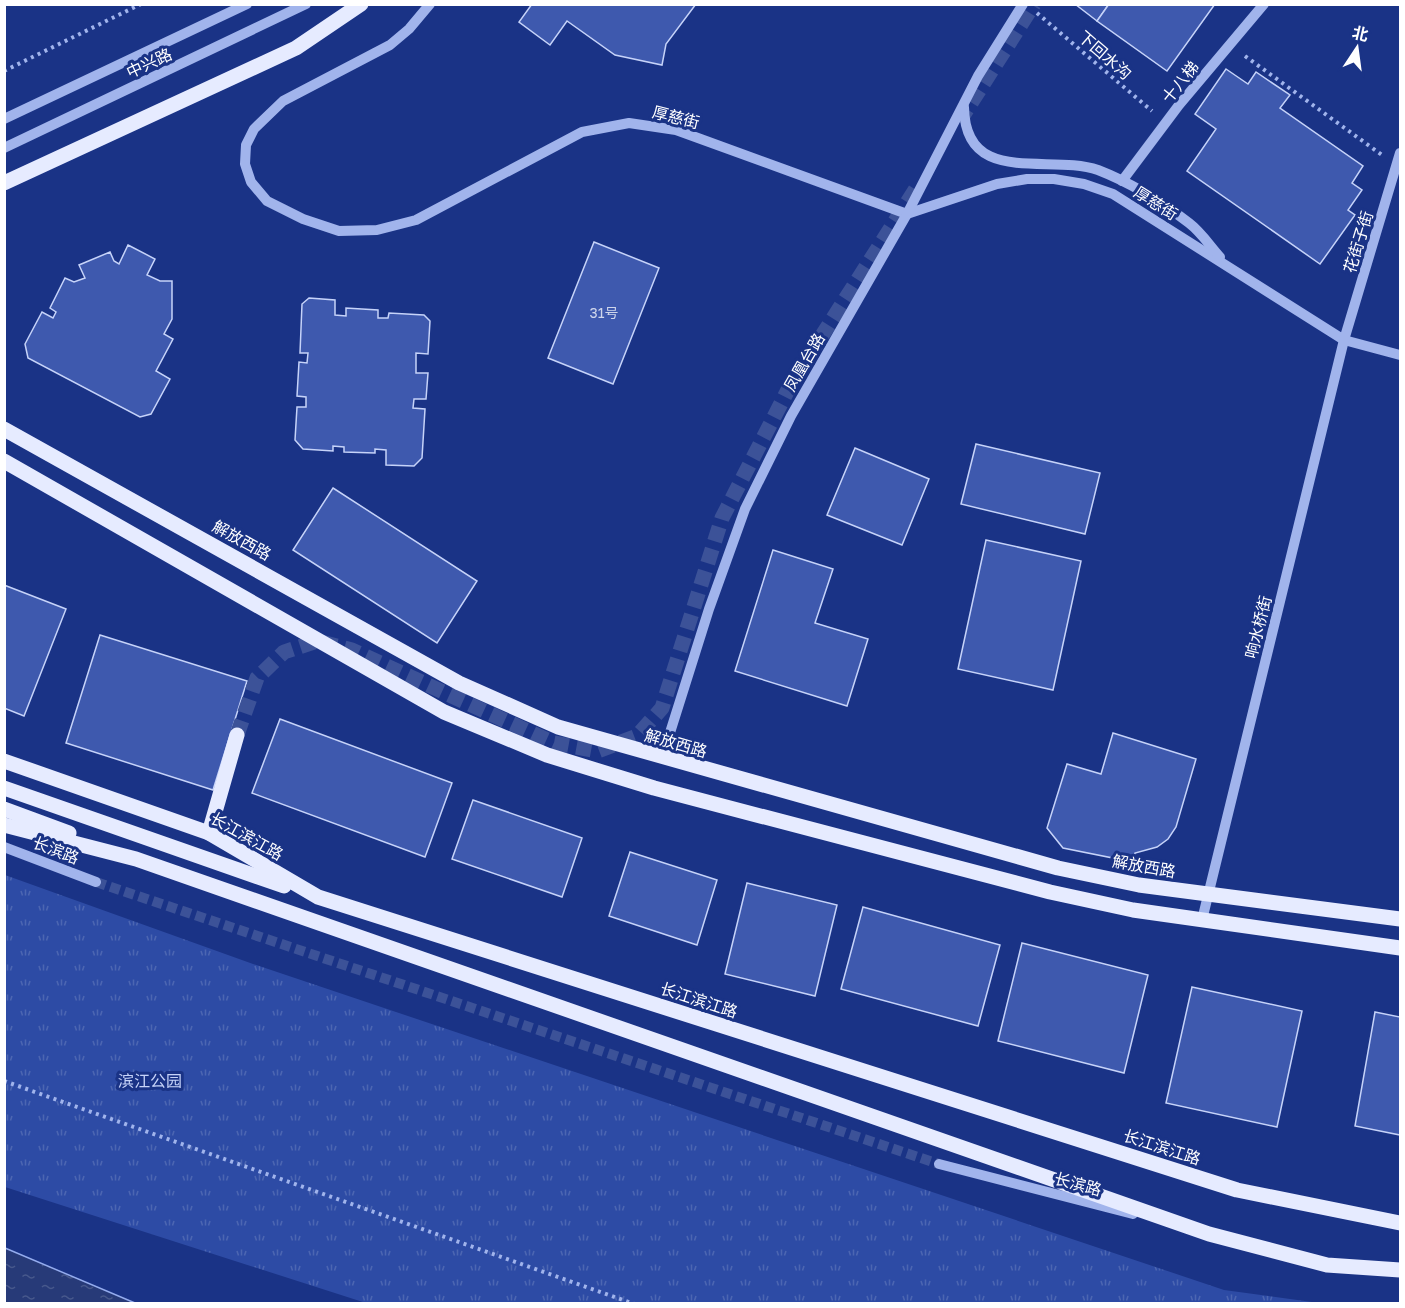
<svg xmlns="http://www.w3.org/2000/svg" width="1405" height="1308" font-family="'Golos Text','Noto Sans SC',sans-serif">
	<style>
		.park { fill: url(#park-tufts) }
		.water { fill: url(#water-ripples); stroke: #94acee; stroke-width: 1.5 }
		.building { fill: #3e59ae; stroke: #c6d3f9; stroke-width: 1.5 }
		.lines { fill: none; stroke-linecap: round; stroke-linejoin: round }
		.minor-tunnel { stroke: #3c5298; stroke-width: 10; stroke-dasharray: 10 5; stroke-linecap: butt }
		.major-tunnel { stroke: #3c5298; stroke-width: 15; stroke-dasharray: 15 8; stroke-linecap: butt }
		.path { stroke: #a1b4ec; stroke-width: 4; stroke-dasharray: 3 4.5; stroke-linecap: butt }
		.minor { stroke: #a1b4ec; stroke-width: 10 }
		.major { stroke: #e6ebff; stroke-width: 15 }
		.labels { text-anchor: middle; stroke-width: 6; stroke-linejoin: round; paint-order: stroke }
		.number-label { font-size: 14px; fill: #cfd6eb }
		.street-label { font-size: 16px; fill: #fff; stroke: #1a3386 }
		.park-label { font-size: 16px; fill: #c6d3f9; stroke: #1a3386 }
	</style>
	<defs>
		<pattern id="park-tufts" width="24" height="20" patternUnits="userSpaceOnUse" patternTransform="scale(1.5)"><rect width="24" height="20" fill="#2d4ba5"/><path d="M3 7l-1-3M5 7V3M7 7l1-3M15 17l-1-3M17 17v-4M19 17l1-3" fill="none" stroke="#4c66b2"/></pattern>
		<pattern id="water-ripples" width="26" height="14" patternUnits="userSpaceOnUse" patternTransform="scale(1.5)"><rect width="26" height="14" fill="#273a78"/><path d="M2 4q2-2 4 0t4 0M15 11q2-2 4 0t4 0" fill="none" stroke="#47588c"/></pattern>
	</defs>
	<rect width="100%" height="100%" fill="#1a3386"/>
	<path class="park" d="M5 875 253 964 1224 1290 1319 1303H366L5 1187Z"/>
	<path class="water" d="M5 1248 135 1303H5Z"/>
	<g class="building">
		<path d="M532 4H696L666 44 662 65 615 55 567 21 550 45 519 22Z"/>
		<path d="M1075 4H1109L1097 21Z"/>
		<path d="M1109 4H1215L1167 71 1097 21Z"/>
		<path d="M1226 69 1248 84 1256 72 1290 95 1280 108 1363 166 1352 183 1362 190 1348 210 1355 215 1320 264 1187 171 1216 129 1195 114Z"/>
		<path d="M594 242 659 268 613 384 548 358Z"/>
		<path d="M128 245 155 259 147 275 160 281H172V319L164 334 173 339 156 371 170 379 151 414 140 417 28 358 25 344 42 312 53 318 56 312 50 308 65 278 74 282 85 278 79 265 110 252 114 261 119 264Z"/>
		<path d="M309 298 335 300V315L346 316V308L378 310V318H388L389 313 424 315 430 321 428 354 416 353V373H428L426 399H414L413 408 425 409 422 458 414 466 386 465V450L375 449V453L344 452V447L333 446V451L303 449 295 440 297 407H306V397L297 396 299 362 307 363 308 353H300L302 304Z"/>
		<path d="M976 444 1100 473 1085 534 961 504Z"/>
		<path d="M855 448 929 479 902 545 827 515Z"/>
		<path d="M333 488 477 581 437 643 293 550Z"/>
		<path d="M986 540 1081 561 1053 690 958 669Z"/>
		<path d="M773 550 833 569 815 623 868 639 847 706 735 671Z"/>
		<path d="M4 585 66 609 24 716 4 708Z"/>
		<path d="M100 635 247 681 213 790 66 743Z"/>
		<path d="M280 719 452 783 425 857 252 793Z"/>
		<path d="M1113 733 1196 759 1176 827 1168 839 1157 847 1135 853 1133 862 1063 848 1047 828 1067 764 1101 774Z"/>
		<path d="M473 800 582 838 562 897 452 859Z"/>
		<path d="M630 852 717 880 697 945 609 916Z"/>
		<path d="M747 883 837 905 815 996 725 974Z"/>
		<path d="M863 907 1000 945 978 1026 841 989Z"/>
		<path d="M1022 943 1148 975 1124 1073 998 1041Z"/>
		<path d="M1192 987 1302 1011 1277 1127 1166 1103Z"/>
		<path d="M1375 1012 1400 1017V1135L1355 1126Z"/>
	</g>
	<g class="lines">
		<path class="minor-tunnel" d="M96 882 939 1164"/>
		<g class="major-tunnel">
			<path d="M959 122 1034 4"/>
			<path d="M237 735 257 678 284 652 317 641 352 650 554 743 598 751 637 736 662 708 722 518 791 384 917 187"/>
		</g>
		<g class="path">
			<path d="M1037 13 1152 111"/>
			<path d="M1245 56 1382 155"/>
			<path d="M4 71 141 4"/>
			<path d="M4 1081 634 1304"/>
		</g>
		<g class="minor">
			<path d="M430 4 409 29 390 45 283 101 254 129 246 145 245 164 251 182 267 201 303 219 339 231 377 230 416 220 582 132 629 123 676 130 907 214 997 184 1027 179H1054L1084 184 1113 194 1344 340 1400 355"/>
			<path d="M964 107C965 188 1050 153 1098 170 1129 182 1163 203 1189 223 1201 232 1210 246 1220 257"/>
			<path d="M4 119 247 4"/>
			<path d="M4 148 306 4"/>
			<path d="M1122 181 1179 105 1264 4"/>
			<path d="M662 758 709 609 745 509 791 416 907 214 978 76 1023 4"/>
			<path d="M4 847 96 882"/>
			<path d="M1202 920 1344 340 1400 153"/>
			<path d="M939 1164 1133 1214"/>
		</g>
		<g class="major">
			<path d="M4 183 296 48 361 4"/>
			<path d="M4 429 459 683 558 727 1058 868 1139 885 1400 919"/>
			<path d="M4 461 444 712 547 755 654 788 1050 892 1133 910 1400 948"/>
			<path d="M4 761 209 833 318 897 1237 1190 1400 1223"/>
			<path d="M4 788 284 886"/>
			<path d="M4 809 69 833"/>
			<path d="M4 825 136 859 1209 1234 1327 1265 1400 1270"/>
			<path d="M209 833 237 735"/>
		</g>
	</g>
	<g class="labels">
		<g class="number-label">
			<text x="604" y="318">31号</text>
		</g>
		<g class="street-label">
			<text transform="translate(1105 55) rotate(41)" y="6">下回水沟</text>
			<text transform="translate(149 63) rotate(-25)" y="6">中兴路</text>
			<text transform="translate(1180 82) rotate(-51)" y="6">十八梯</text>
			<text transform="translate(676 117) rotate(14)" y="6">厚慈街</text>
			<text transform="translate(1156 203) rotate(32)" y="6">厚慈街</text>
			<text transform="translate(1358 242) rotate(-73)" y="6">花街子街</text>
			<text transform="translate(804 362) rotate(-60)" y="6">凤凰台路</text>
			<text transform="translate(242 540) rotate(29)" y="6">解放西路</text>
			<text transform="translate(1258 627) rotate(-76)" y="6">响水桥街</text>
			<text transform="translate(676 743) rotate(16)" y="6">解放西路</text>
			<text transform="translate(247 836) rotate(29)" y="6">长江滨江路</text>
			<text transform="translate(56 850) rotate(21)" y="6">长滨路</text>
			<text transform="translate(1144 866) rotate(10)" y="6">解放西路</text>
			<text transform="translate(699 1000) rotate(18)" y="6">长江滨江路</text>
			<text transform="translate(1162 1147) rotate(18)" y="6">长江滨江路</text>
			<text transform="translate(1078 1184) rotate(15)" y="6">长滨路</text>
		</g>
		<g class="park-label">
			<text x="150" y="1087">滨江公园</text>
		</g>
	</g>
	<rect width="1405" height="1308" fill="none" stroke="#ffffff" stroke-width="12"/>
	<g transform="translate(1357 48) rotate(13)" stroke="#1a3386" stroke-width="4.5" paint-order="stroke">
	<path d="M0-4.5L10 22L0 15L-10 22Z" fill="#ffffff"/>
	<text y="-9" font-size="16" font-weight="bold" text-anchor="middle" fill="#ffffff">北</text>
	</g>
</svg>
